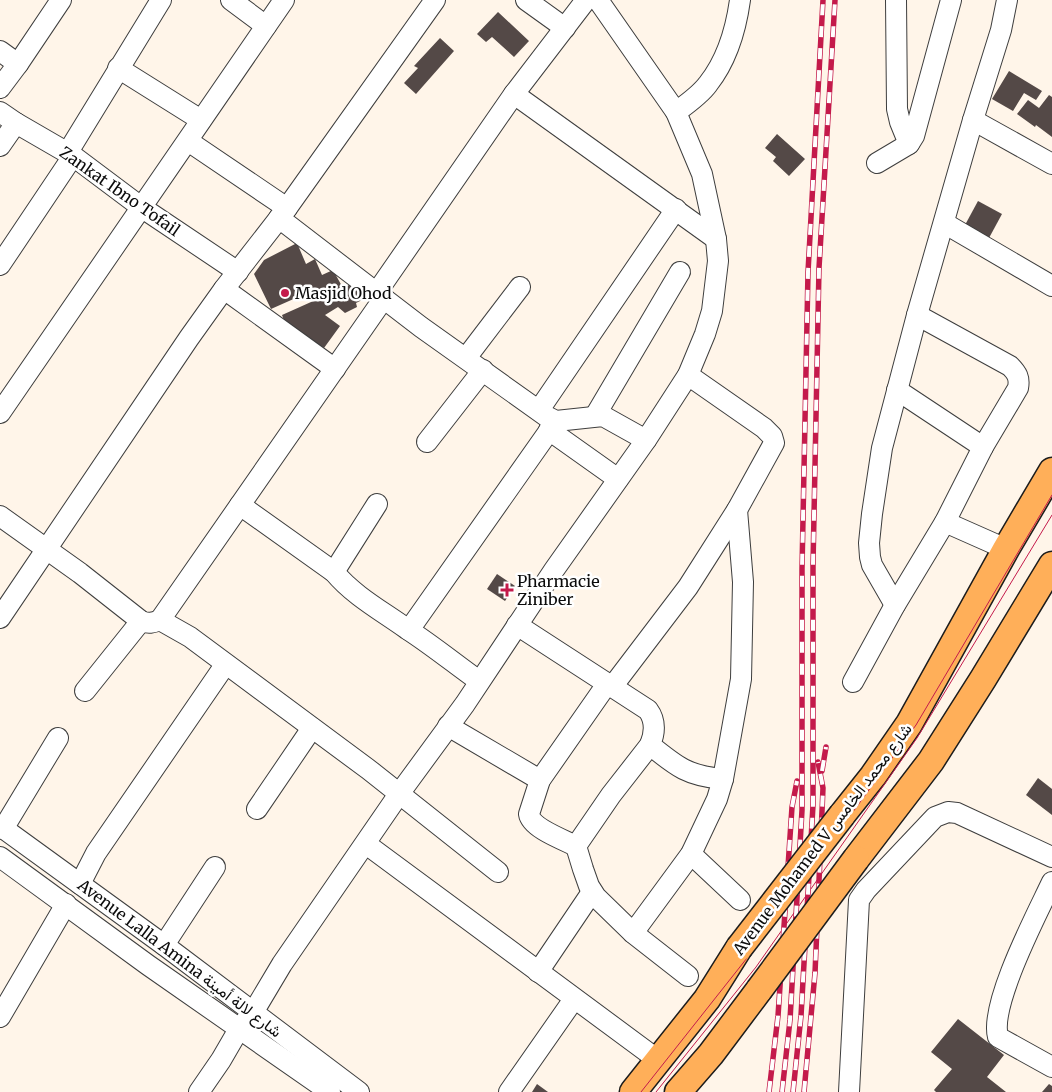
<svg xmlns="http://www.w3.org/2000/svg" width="1052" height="1092" font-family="Merriweather,Vazirmatn,serif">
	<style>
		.building { fill: #544947 }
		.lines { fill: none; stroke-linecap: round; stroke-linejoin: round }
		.minor-casing { stroke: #3e3e3e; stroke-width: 22 }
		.major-casing { stroke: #1c1c1c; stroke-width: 29 }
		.minor { stroke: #fff; stroke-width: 20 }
		.major { stroke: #ffaf59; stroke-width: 26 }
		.tram { stroke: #c41a4b; stroke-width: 1 }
		.rail-casing { stroke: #c41a4b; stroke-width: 5.5 }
		.rail { stroke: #fff; stroke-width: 4; stroke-dasharray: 11; stroke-linecap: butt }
		.major-bridge-casing { stroke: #1c1c1c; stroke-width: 29; stroke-linecap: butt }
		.major-bridge { stroke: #ffaf59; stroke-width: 26 }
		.poi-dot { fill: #c41a4b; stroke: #fff; stroke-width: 2 }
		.labels { text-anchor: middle; stroke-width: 5; stroke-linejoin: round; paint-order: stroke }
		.street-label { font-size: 16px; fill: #0b0b0b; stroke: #fff }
		.poi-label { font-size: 16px; fill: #0b0b0b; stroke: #fff; text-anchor: start }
	</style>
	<rect width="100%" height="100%" fill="#fff5e9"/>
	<g class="building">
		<path d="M498 12 529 41 514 57 492 37 486 42 477 34Z"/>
		<path d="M440 38 454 51 416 94 404 83 418 68 414 66Z"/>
		<path d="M1009 71 1042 91 1036 100 1024 93 1013 111 992 99Z"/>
		<path d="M1049 95 1052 97V137L1036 125 1035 127 1017 114 1028 100 1039 108Z"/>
		<path d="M777 134 805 159 789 176 773 161 776 157 765 148Z"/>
		<path d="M978 201 1002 214 989 238 965 225Z"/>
		<path d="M297 243 306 264 315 259 322 275 333 270 343 288 353 283 362 300 356 303 357 307 345 313 338 307 325 315 340 326 324 348 285 323 282 315 320 298 316 289 271 309 254 274 264 260Z"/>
		<path d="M497 574 515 586 505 601 487 589Z"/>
		<path d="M1038 778 1052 789V815L1026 795Z"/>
		<path d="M958 1019 1004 1055 987 1077 1006 1092H936L934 1090 952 1069 931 1052Z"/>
		<path d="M537 1084 548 1092H532Z"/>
		<path d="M1049 1084 1052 1086V1092H1042Z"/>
	</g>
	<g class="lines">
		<defs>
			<g id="minor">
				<path d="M231 0 266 26"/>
				<path d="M526 0 565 28"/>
				<path d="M896 0 897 109 900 122 909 144"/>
				<path d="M0 51 18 64"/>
				<path d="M118 68 201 120"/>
				<path d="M0 88 18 64 61 0"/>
				<path d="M514 94 716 239"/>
				<path d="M0 112 16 123 73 156 141 207 238 272"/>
				<path d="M676 112C687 104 700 95 708 84 727 60 736 29 740 0"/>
				<path d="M973 120 1052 164"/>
				<path d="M188 141 287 208"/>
				<path d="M0 146 16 123"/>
				<path d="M68 152 161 0"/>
				<path d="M877 163 909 144 914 136 951 0"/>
				<path d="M279 218 421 327 546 416 556 421 603 416 646 440"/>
				<path d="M944 223 1052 286"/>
				<path d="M0 265 73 156"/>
				<path d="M224 289 335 369"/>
				<path d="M377 292 514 94 586 0"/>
				<path d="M466 358 520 287"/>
				<path d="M897 390 983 447"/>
				<path d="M539 410 676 209"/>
				<path d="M0 413 284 0"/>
				<path d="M595 416 680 272"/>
				<path d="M549 430 618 479"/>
				<path d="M427 442 483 370"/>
				<path d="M240 505 334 572C354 596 382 611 407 629 432 645 455 664 479 681"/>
				<path d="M0 516 80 573 141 621C148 624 153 623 160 620L190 637 368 769 498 872"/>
				<path d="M945 522 1006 549"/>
				<path d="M334 572 377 504"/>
				<path d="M895 605 872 565 870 557 869 543 872 514 882 448 917 315 973 120 1001 30 1007 0"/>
				<path d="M0 618 189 338 224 289 287 208 435 0"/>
				<path d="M160 620 384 298"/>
				<path d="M517 625 648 710C656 721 655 733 650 745 677 767 688 776 723 779"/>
				<path d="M409 630 556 421"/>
				<path d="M853 682 895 605 945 522 983 447 1018 388C1020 378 1017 373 1010 366L917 315"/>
				<path d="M612 687 688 587 737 510 774 443 772 436 764 428 688 375"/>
				<path d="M85 691 141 621"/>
				<path d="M448 726 540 780"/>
				<path d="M650 745 611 795 576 846 583 869 589 886 596 897 633 933 688 976"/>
				<path d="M257 809 312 728"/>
				<path d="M0 826 164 945 359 1092"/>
				<path d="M3 829 58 738"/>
				<path d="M366 844 658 1060"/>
				<path d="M576 846C564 840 531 828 529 814L540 780 607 684"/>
				<path d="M691 854 740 900"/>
				<path d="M0 857 148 965 330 1092"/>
				<path d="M1052 882C1037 914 989 1005 998 1037L1052 1067"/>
				<path d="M80 884 96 853 225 665"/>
				<path d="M633 933 691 854 717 799 723 779 741 679 743 582 737 510"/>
				<path d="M164 945 215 867"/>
				<path d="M538 972 592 892"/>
				<path d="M0 1017 66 904"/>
				<path d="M199 1092 221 1060 239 1029 254 1011 282 964 399 794 465 704 554 570 646 440 688 375 705 334 712 311 718 261 716 239 702 174 676 112 598 0"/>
				<path d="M509 1092 574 999"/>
				<path d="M849 1092 859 900 866 890 935 817 948 812 957 813 1052 857"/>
			</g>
			<g id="major">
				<path d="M842 815 873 776 909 724 1006 549 1052 471"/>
				<path d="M856 859 931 761 983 679 1052 565"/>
				<path d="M633 1092 707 999 739 948"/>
				<path d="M678 1092 711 1054 759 990"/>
			</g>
		</defs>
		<use href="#minor" class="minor-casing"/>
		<use href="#major" class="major-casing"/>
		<use href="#minor" class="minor"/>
		<use href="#major" class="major"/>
		<g class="tram">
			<path d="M641 1092 747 958 916 725 1052 495"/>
			<path d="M656 1092 756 967 917 738 1052 515"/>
		</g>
		<defs>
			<g id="rail">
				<path d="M822 771 826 747"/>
				<path d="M769 1092 778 1016 792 807 797 781"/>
				<path d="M782 1092 790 1020 802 810V569L808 272 823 0"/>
				<path d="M793 1092 801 1016 813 805V565L819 268 835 0"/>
				<path d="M804 1092 815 973 823 788 818 762"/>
			</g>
		</defs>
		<use href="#rail" class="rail-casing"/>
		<use href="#rail" class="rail"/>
		<defs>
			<g id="major-bridge">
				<path d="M739 948 842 815"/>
				<path d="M759 990 856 859"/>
			</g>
		</defs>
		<use href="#major-bridge" class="major-bridge-casing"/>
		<use href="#major-bridge" class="major-bridge"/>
	</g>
	<g class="poi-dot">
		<circle cx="285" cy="293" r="5"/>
		<path d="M504.5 582.5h5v5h5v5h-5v5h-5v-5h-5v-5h5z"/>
	</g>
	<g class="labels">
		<g class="street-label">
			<text transform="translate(120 191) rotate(35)" y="6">Zankat Ibno Tofail</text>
			<text transform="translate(822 839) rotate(-53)" y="6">Avenue Mohamed V شارع محمد الخامس</text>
			<text transform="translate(180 958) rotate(37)" y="6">Avenue Lalla Amina شارع لالة أمينة</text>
		</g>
		<g class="poi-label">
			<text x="295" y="299">Masjid Ohod</text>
			<text x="517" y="587">Pharmacie<tspan x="517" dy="18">Ziniber</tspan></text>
		</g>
	</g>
</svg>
